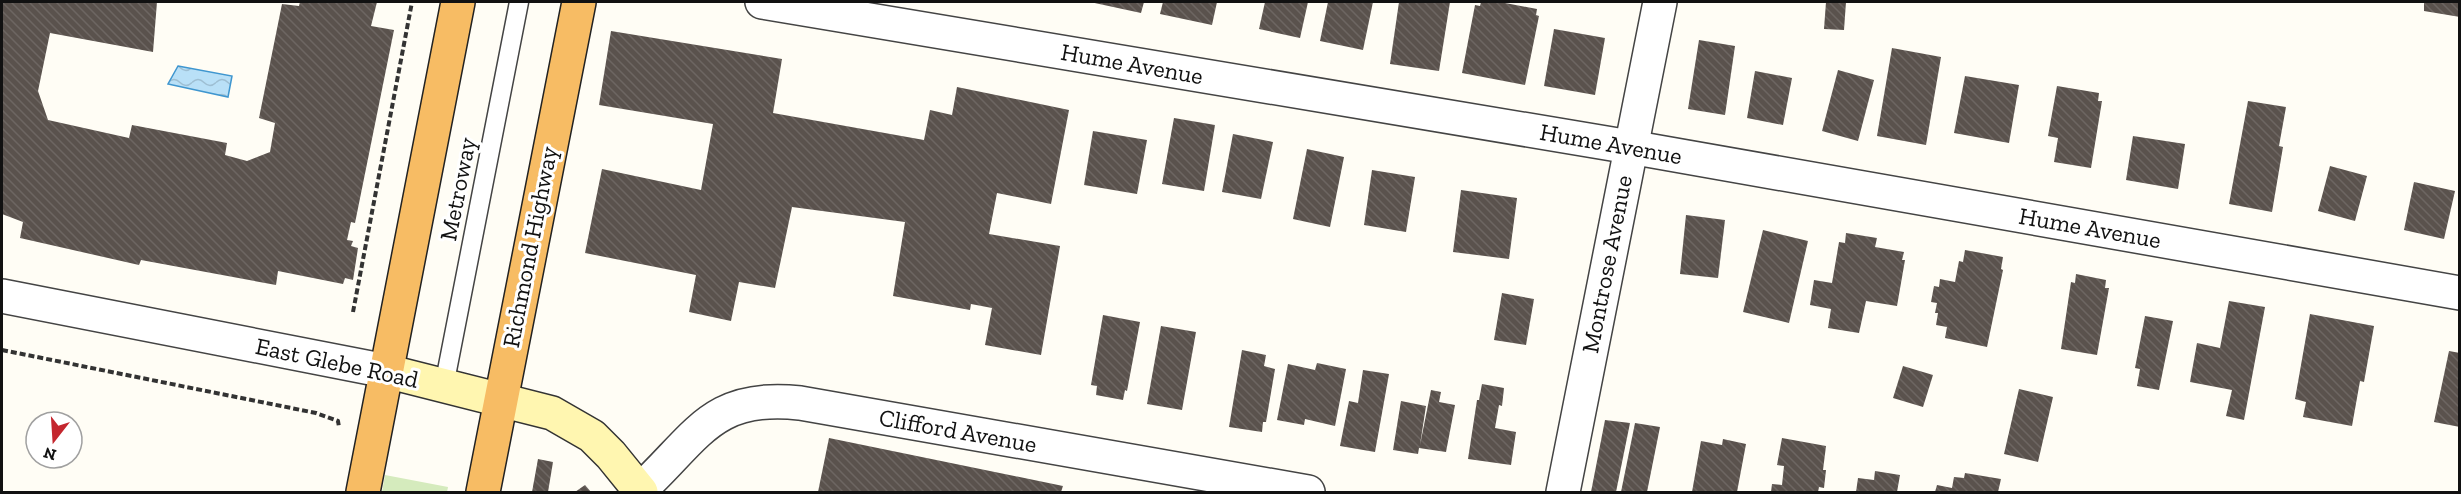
<svg xmlns="http://www.w3.org/2000/svg" width="2461" height="494" font-family="'Zilla Slab',serif">
	<style>
		.grass { fill: #d5ebbd }
		.water { fill: url(#water-waves); stroke: #3f96cf; stroke-width: 1.5 }
		.building { fill: url(#building-back-hatch) }
		.lines { fill: none; stroke-linecap: round; stroke-linejoin: round }
		.service-casing { stroke: #444; stroke-width: 21 }
		.minor-casing { stroke: #444; stroke-width: 36 }
		.tertiary-casing { stroke: #444; stroke-width: 36 }
		.secondary-casing { stroke: #333; stroke-width: 36 }
		.trunk-casing { stroke: #222; stroke-width: 36 }
		.path { stroke: #333; stroke-width: 4; stroke-dasharray: 6 3; stroke-linecap: butt }
		.service { stroke: #fff; stroke-width: 18 }
		.minor { stroke: #fff; stroke-width: 33 }
		.tertiary { stroke: #fff; stroke-width: 33 }
		.secondary { stroke: #fff6b0; stroke-width: 33 }
		.trunk { stroke: #f7bc64; stroke-width: 33 }
		.labels { text-anchor: middle; stroke-width: 6; stroke-linejoin: round; paint-order: stroke }
		.street-label { font-size: 24px; fill: #111; stroke: #fff }
	</style>
	<defs>
		<pattern id="water-waves" width="16" height="10" patternUnits="userSpaceOnUse" patternTransform="scale(1.5)"><rect width="16" height="10" fill="#b9e0f7"/><path d="M0 5q4-4 8 0t8 0" fill="none" stroke="#9ebfd3"/></pattern>
		<pattern id="building-back-hatch" width="6" height="6" patternUnits="userSpaceOnUse" patternTransform="scale(1.5)"><rect width="6" height="6" fill="#5a524d"/><path d="M-1 5l2 2M0 0l6 6M5-1l2 2" fill="none" stroke="#6d6662"/></pattern>
	</defs>
	<rect width="100%" height="100%" fill="#fffdf5"/>
	<path class="grass" d="M385 475 448 487 447 492H382Z"/>
	<path class="water" d="M178 66 232 76 228 97 168 84Z"/>
	<g class="building">
		<path d="M2 2H157L153 52 50 33 38 91 48 120 129 138 132 125 227 143 225 155 247 161 270 152 275 123 259 118 282 4 299 6 300 2H377L371 26 394 30 355 223 351 222 347 240 353 241 351 246 358 248 353 280 345 278 343 284 278 271 276 285 141 260 139 265 20 238 23 222 2 214Z"/>
		<path d="M1090 2H1144L1141 13Z"/>
		<path d="M1163 2H1217L1212 25 1160 14Z"/>
		<path d="M1265 2H1308L1300 38 1259 29Z"/>
		<path d="M1328 2H1373L1363 50 1320 41Z"/>
		<path d="M1399 2H1450L1439 71 1390 64Z"/>
		<path d="M1481 2H1500L1537 9 1536 15 1539 16 1525 85 1462 73 1475 5 1480 6Z"/>
		<path d="M1826 2H1846L1844 30 1824 29Z"/>
		<path d="M2424 2H2460V17L2424 11Z"/>
		<path d="M1554 29 1605 38 1595 95 1544 86Z"/>
		<path d="M611 31 782 59 773 113 924 140 930 110 952 115 957 87 1069 110 1051 204 997 193 989 234 1060 246 1041 355 985 345 992 308 971 304 970 310 893 296 905 222 792 207 775 288 739 282 731 321 689 312 696 275 585 253 602 169 701 190 713 124 599 105Z"/>
		<path d="M1699 40 1735 46 1725 115 1688 109Z"/>
		<path d="M1892 48 1941 57 1926 145 1877 136Z"/>
		<path d="M1838 70 1874 80 1858 141 1822 131Z"/>
		<path d="M1755 71 1792 78 1783 125 1747 118Z"/>
		<path d="M1965 76 2019 85 2009 143 1954 133Z"/>
		<path d="M2057 86 2099 93 2098 101H2102L2091 168 2054 162 2058 138 2048 136Z"/>
		<path d="M2248 101 2286 107 2279 146 2283 147 2272 212 2229 204Z"/>
		<path d="M1174 118 1215 125 1204 191 1162 184Z"/>
		<path d="M1093 131 1147 140 1137 194 1084 185Z"/>
		<path d="M1233 134 1273 142 1261 199 1222 192Z"/>
		<path d="M2133 136 2185 144 2178 189 2126 180Z"/>
		<path d="M1307 149 1344 157 1330 227 1293 219Z"/>
		<path d="M2330 166 2367 176 2355 221 2318 211Z"/>
		<path d="M1372 170 1415 177 1406 232 1364 225Z"/>
		<path d="M2414 182 2455 191 2444 239 2404 230Z"/>
		<path d="M1461 190 1517 198 1509 259 1453 252Z"/>
		<path d="M1686 215 1725 220 1718 278 1680 274Z"/>
		<path d="M1763 230 1808 241 1789 323 1743 312Z"/>
		<path d="M1846 233 1877 238 1875 247 1904 252 1902 260H1905L1897 306 1866 301 1859 333 1828 328 1831 309 1810 305 1814 280 1832 283 1839 242 1845 243Z"/>
		<path d="M1965 250 2003 257 2001 269 2003 270 1987 347 1945 338 1947 327 1936 325 1938 313H1935L1937 303 1931 302 1934 286 1939 287 1940 279 1955 282 1959 261 1963 262Z"/>
		<path d="M2076 274 2106 280 2105 288H2109L2097 355 2061 349 2071 282 2075 283Z"/>
		<path d="M1502 293 1534 299 1526 345 1494 340Z"/>
		<path d="M2229 301 2265 307 2244 420 2226 416 2232 390 2190 382 2197 343 2220 348Z"/>
		<path d="M2310 314 2374 326 2364 382 2360 381 2352 426 2303 417 2306 402 2295 399Z"/>
		<path d="M1103 315 1140 322 1127 391 1125 390 1123 400 1096 395 1097 386 1091 385Z"/>
		<path d="M2145 316 2173 321 2159 390 2137 386 2140 369 2135 368Z"/>
		<path d="M1161 326 1196 332 1182 410 1147 404Z"/>
		<path d="M1242 350 1266 355 1264 366 1275 369 1266 422H1263L1262 432 1229 427Z"/>
		<path d="M2449 351 2460 353V427L2434 422Z"/>
		<path d="M1317 363 1346 369 1335 426 1305 419 1304 425 1277 420 1288 364 1315 370Z"/>
		<path d="M1903 366 1933 375 1923 407 1893 398Z"/>
		<path d="M1363 370 1389 374 1375 452 1340 446 1349 401 1358 403Z"/>
		<path d="M1482 384 1504 388 1502 406 1499 405 1495 428 1516 432 1511 465 1468 459 1477 400H1479Z"/>
		<path d="M2019 389 2053 397 2038 462 2004 454Z"/>
		<path d="M1431 390 1441 392 1439 402 1455 405 1446 452 1419 448 1418 454 1393 450 1401 401 1426 406 1420 445Z"/>
		<path d="M1605 420 1630 423 1616 492H1591Z"/>
		<path d="M1635 423 1660 427 1647 492H1621Z"/>
		<path d="M829 438 1063 486 1061 492H818Z"/>
		<path d="M1782 438 1826 446 1823 470H1826L1824 488 1819 487 1818 492H1771L1772 484 1782 485 1784 466 1777 465Z"/>
		<path d="M1723 439 1746 444 1737 492H1692L1701 441 1722 445Z"/>
		<path d="M538 459 553 462 548 492H532Z"/>
		<path d="M1875 471 1900 475 1897 492H1856L1858 478 1874 480Z"/>
		<path d="M1965 473 2001 479 1998 492H1935L1937 485 1952 488 1954 477 1964 478Z"/>
		<path d="M585 485 591 492H575Z"/>
	</g>
	<g class="lines">
		<defs>
			<path id="service" d="M444 386 519 2"/>
			<g id="minor">
				<path d="M762 2 1630 147 2460 293"/>
				<path d="M639 491C697 438 711 393 800 403L1308 492"/>
				<path d="M1563 492 1660 2"/>
			</g>
			<path id="tertiary" d="M2 296 386 371"/>
			<path id="secondary" d="M386 371 552 413 592 436 611 455 641 492"/>
			<g id="trunk">
				<path d="M363 492 458 2"/>
				<path d="M483 492 579 2"/>
			</g>
		</defs>
		<use href="#service" class="service-casing"/>
		<use href="#minor" class="minor-casing"/>
		<use href="#tertiary" class="tertiary-casing"/>
		<use href="#secondary" class="secondary-casing"/>
		<use href="#trunk" class="trunk-casing"/>
		<g class="path">
			<path d="M353 312 412 2"/>
			<path d="M2 350 316 413 338 421 339 427"/>
		</g>
		<use href="#service" class="service"/>
		<use href="#minor" class="minor"/>
		<use href="#tertiary" class="tertiary"/>
		<use href="#secondary" class="secondary"/>
		<use href="#trunk" class="trunk"/>
	</g>
	<g class="labels">
		<g class="street-label">
			<text transform="translate(1132 64) rotate(10)" y="8">Hume Avenue</text>
			<text transform="translate(1611 144) rotate(10)" y="8">Hume Avenue</text>
			<text transform="translate(458 189) rotate(-79)" y="8">Metroway</text>
			<text transform="translate(2090 228) rotate(10)" y="8">Hume Avenue</text>
			<text transform="translate(530 247) rotate(-79)" y="8">Richmond Highway</text>
			<text transform="translate(1607 264) rotate(-79)" y="8">Montrose Avenue</text>
			<text transform="translate(337 363) rotate(12)" y="8">East Glebe Road</text>
			<text transform="translate(958 431) rotate(10)" y="8">Clifford Avenue</text>
		</g>
	</g>
	<rect width="2461" height="494" fill="none" stroke="#111111" stroke-width="6"/>
	<g transform="translate(54 440) rotate(197)"><circle r="28" fill="#ffffff" stroke="#a0a0a0" stroke-width="1.5"/>
	<path d="M0-4.5L10 22L0 15L-10 22Z" fill="#c4262e"/>
	<text y="-9" font-size="16" font-weight="bold" text-anchor="middle" fill="#111111">N</text>
	</g>
</svg>
